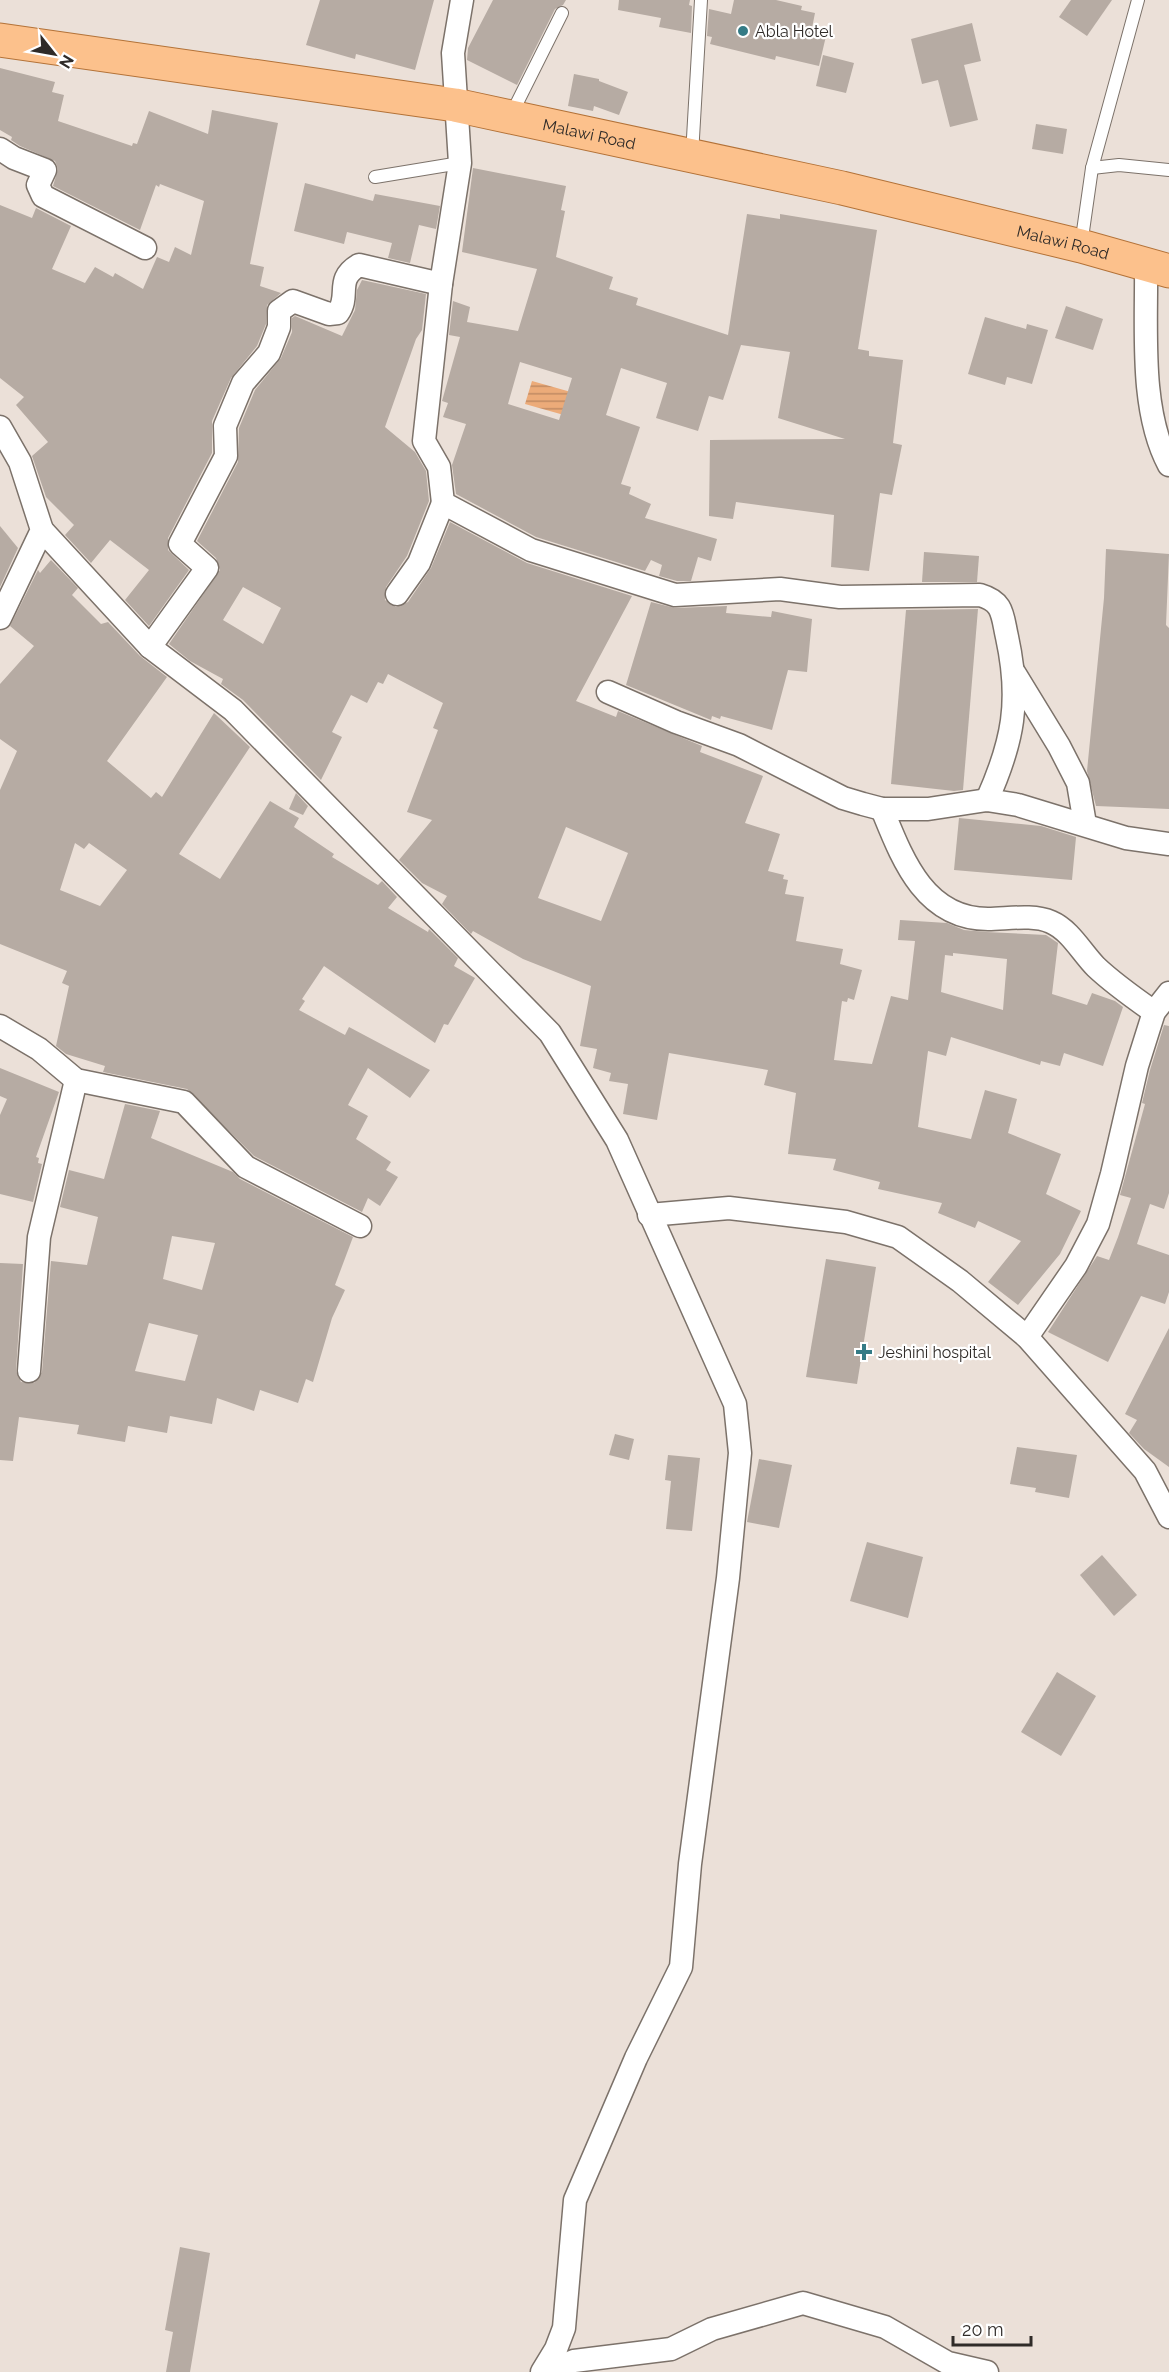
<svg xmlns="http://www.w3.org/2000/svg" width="1169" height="2372" font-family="Raleway,sans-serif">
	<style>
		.water { fill: url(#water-rules) }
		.building { fill: #b6aba3; fill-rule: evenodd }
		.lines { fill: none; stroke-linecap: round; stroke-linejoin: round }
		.lane-casing { stroke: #7c726a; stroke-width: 14 }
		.street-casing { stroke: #7c726a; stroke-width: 25 }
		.primary-casing { stroke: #b37238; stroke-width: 35 }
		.lane { stroke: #fff; stroke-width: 12 }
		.street { stroke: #fff; stroke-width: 22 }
		.primary { stroke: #fcc18c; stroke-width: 33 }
		.poi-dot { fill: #347b86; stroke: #fff; stroke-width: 2 }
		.labels { text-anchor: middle; stroke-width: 4.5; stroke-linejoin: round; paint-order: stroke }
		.poi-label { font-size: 16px; fill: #2f2b28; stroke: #fff; text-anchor: start }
		.street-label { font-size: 16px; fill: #2f2b28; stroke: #fff }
	</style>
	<defs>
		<pattern id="water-rules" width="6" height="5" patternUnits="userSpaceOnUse" patternTransform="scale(1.5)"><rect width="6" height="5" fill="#ecab79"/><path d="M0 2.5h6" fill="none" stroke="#c08b63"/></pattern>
	</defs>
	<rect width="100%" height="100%" fill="#ebe0d8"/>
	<path class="water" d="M532 381 585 396 578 419 525 404Z"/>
	<g class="building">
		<path d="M320 0H434L415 70 356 54 355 59 306 45Z"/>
		<path d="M493 0H566L563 5 555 9 517 85 467 60 468 48Z"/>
		<path d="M619 0H690L689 5 692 6 691 33 659 27 661 18 618 10Z"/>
		<path d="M734 0H776L802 6 801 10 815 13 811 33 826 36 819 66 776 56 775 60 710 44 712 37 707 36 709 9 731 14Z"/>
		<path d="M1071 0H1112L1087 36 1059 17Z"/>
		<path d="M972 23 981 61 964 65 978 120 950 127 938 80 922 84 911 39Z"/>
		<path d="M823 55 854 63 846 93 816 86Z"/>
		<path d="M0 68 55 82 52 92 64 95 58 121 132 146 133 143 137 144 149 111 208 134 212 110 278 123 250 264 264 267 260 286 281 293 267 305 266 324 257 346 231 378 212 421V453L168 538V550L189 570 149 626 125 600 149 570 110 540 91 563 65 535 74 525 46 497 32 456 48 442 16 405 24 397 0 378V205L32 218 36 208 71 226 52 269 85 283 95 267 113 277 115 273 143 289 157 257 169 262 175 247 191 255 204 201 160 184 159 187 156 185 140 230 53 186 58 169 55 161 20 146 11 140 12 137 0 130Z"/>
		<path d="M574 74 599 79V81L628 92 619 115 594 106 593 111 568 106Z"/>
		<path d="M1036 124 1067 129 1063 154 1032 149Z"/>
		<path d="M473 168 566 186 561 210 565 211 556 257 613 277 609 289 638 298 636 305 728 335 747 214 780 219V214L877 230 858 349 869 351V356L903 360 893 443 902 445 892 495 880 493 869 571 831 567 834 515 736 502 733 519 709 516 710 440 845 439 778 418 790 352 741 345 723 400 709 396 698 431 656 418 667 383 621 368 606 415 640 427 621 484 631 487 629 494 651 504 645 518 717 539 711 561 698 557 691 581H677L659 576 662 565 651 560 645 571 536 537 456 494 452 465 466 424 443 417 448 403 442 401 460 337 449 335 453 301 470 307 467 322 518 331 537 269 462 252ZM520 362 572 378 559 420 508 404Z"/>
		<path d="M305 183 373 201 375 194 440 206 436 229 419 225 410 263 388 258 392 243 347 232 344 244 294 231Z"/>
		<path d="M362 280 426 294 422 330 416 339 385 427 415 452 426 471 429 501 407 556 386 587 385 600 396 607 408 602 431 568 450 522 527 563 632 596 576 701 616 717 618 711 702 746 700 752 763 776 745 823 780 834 768 871 784 875 783 879 788 880 785 894 804 897 796 941 843 949 840 964 862 970 854 1000 848 998 847 1002 842 1001 834 1060 872 1064 891 996 908 1000 915 941 898 940 900 920 947 923 964 930 986 932 1046 935 1058 943 1052 994 1087 1005 1092 993 1115 1001 1123 1007 1103 1066 1064 1053 1060 1066 1041 1061 1040 1065 951 1037 946 1056 928 1051 918 1127 971 1139 985 1090 1017 1099 1008 1133 1061 1154 1046 1194 1081 1211 1060 1254 1018 1305 988 1282 1021 1241 978 1221 975 1228 938 1213 942 1203 878 1189 880 1182 833 1170 836 1159 788 1154 796 1093 764 1085 768 1070 669 1053 657 1120 623 1114 628 1084 609 1081 611 1073 593 1068 597 1049 580 1046 591 986 523 959 473 931 471 934 442 904 447 896 422 883 399 860 432 820 407 812 438 730 433 728 443 703 388 674 383 684 378 682 367 703 351 695 332 732 342 737 321 780 243 700 221 684 223 679 190 661 169 644 220 570 216 558 197 541 238 462 239 428 255 390 281 358 292 332V318L295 316 342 336 355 310 357 290ZM243 587 281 608 263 644 223 620ZM566 827 628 853 601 921 538 898ZM953 953 1007 959 1003 1010 941 992 945 955 953 956Z"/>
		<path d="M1066 306 1103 319 1093 350 1055 338Z"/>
		<path d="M985 317 1026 329 1027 324 1048 330 1032 384 1007 377 1005 385 968 374Z"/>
		<path d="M0 526 18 548 0 587Z"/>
		<path d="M1106 549 1169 554 1166 625 1169 628V809L1096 806 1087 771 1104 598Z"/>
		<path d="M924 552 979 556 977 582H922Z"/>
		<path d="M51 560 78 588 72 595 101 624 108 622 140 656 167 677 107 761 151 798 156 792 162 797 214 713 250 747 179 854 220 879 270 801 299 818 294 827 334 854 332 857 378 885 382 881 397 897 388 908 428 932 429 929 458 958 454 966 475 978 448 1025 444 1024 435 1043 324 966 302 999 305 1001 299 1010 345 1035 349 1027 430 1070 410 1098 368 1068 348 1105 368 1116 356 1139 391 1162 386 1170 398 1177 380 1206 368 1198 362 1212 254 1156 187 1089 103 1072 105 1066 66 1054 56 1046 69 986 62 983 67 971 0 944V790L17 751 0 739V684L34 646 10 626 38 570 40 573ZM75 843 84 849 89 843 127 870 100 906 60 890Z"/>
		<path d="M651 602 675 608 727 606 726 613 771 617 772 611 812 619 807 672 788 670 772 730 721 716 720 719 712 716 711 720 626 685Z"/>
		<path d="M978 609 963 790 954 791 891 784 906 610Z"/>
		<path d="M296 793 308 806 303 815 289 809Z"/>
		<path d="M959 818 1041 826 1076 837 1072 880 954 870Z"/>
		<path d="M1164 1025 1169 1026V1193L1164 1209 1150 1204 1137 1244 1169 1255V1292L1165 1304 1141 1296 1108 1362 1048 1332 1097 1256 1109 1260 1118 1237 1131 1198 1120 1195 1145 1104 1142 1103 1150 1070Z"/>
		<path d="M0 1068 59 1092 36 1157 39 1158 38 1163 42 1164 33 1202 0 1194V1115L7 1099 0 1096Z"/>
		<path d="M125 1104 160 1111 151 1138 233 1172 240 1179 353 1237 335 1285 345 1290 332 1318 313 1382 306 1379 298 1403 260 1390 254 1411 217 1398 212 1424 170 1416 167 1433 128 1426 125 1442 77 1434 79 1425 19 1417 13 1461 0 1460V1263L23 1264 16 1371 21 1382 34 1383 42 1372 51 1261 87 1265 98 1217 60 1207 69 1170 104 1179ZM172 1236 215 1243 202 1290 163 1279ZM149 1323 198 1335 185 1381 135 1371Z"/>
		<path d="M826 1259 876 1267 857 1384 806 1377Z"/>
		<path d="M1169 1328V1467L1144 1449 1129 1433 1137 1420 1125 1414Z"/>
		<path d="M615 1434 634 1439 629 1460 609 1455Z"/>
		<path d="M1017 1447 1077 1455 1069 1498 1035 1492 1036 1488 1010 1484Z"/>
		<path d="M668 1455 700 1458 692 1531 666 1529 671 1481 665 1480Z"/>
		<path d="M759 1459 792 1465 779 1528 747 1522Z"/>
		<path d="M867 1542 923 1557 908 1618 850 1601Z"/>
		<path d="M1102 1555 1137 1595 1114 1616 1080 1575Z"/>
		<path d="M1057 1672 1096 1696 1061 1756 1021 1732Z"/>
		<path d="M180 2247 210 2253 190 2372H166L173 2332 165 2330Z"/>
	</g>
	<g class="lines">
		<defs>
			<g id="lane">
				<path d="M511 115 562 13"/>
				<path d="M692 155 701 0"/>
				<path d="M1092 168 1119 165 1169 170"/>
				<path d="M375 177 460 163"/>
				<path d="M1081 245 1092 168 1138 0"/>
			</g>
			<g id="street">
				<path d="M462 0 453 53 460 163 441 284 424 441 439 467 443 503 531 550 675 595 780 589 840 597 980 595C1004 602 1002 615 1007 637 1021 701 1013 742 987 800"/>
				<path d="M0 149 14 158 45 170 38 185 43 196 145 248"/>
				<path d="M1146 264C1147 327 1139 409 1169 465"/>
				<path d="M0 427 20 462 42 530 0 618"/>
				<path d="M42 530 150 647 233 710 550 1033 617 1140 735 1404 740 1453 728 1578 690 1864 681 1967 636 2058 575 2200 564 2328 556 2349 542 2372"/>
				<path d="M397 594 419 563 443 503"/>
				<path d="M150 647 207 568 180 544 226 456 225 426 243 383 269 353 279 327V311L293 301 329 314 338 313C351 295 334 280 359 265L441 284"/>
				<path d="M1015 674 1059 746 1078 783 1085 824"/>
				<path d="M608 692 676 722 739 745 843 798 863 804 882 809H928L987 800 1018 805 1126 838 1169 844"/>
				<path d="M882 809C902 858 924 919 988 919 1007 919 1033 914 1051 922 1070 930 1082 953 1096 967 1114 984 1134 998 1154 1012"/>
				<path d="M0 1026 39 1049 76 1080 184 1102 246 1167 360 1226"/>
				<path d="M649 1215 729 1208 846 1222 898 1237 960 1281 1027 1337 1145 1471 1169 1517"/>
				<path d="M1027 1337 1076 1266 1098 1224 1112 1174 1137 1066 1154 1012 1169 993"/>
				<path d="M29 1371 39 1237 76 1080"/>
				<path d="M546 2372 574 2361 671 2349 712 2329 803 2303 885 2327 948 2363 987 2372"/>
			</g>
			<g id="primary">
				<path id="s1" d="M0 40 455 105 842 188 1081 246 1169 271"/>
			</g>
		</defs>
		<use href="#lane" class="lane-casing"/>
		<use href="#street" class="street-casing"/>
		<use href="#primary" class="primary-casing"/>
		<use href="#lane" class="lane"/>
		<use href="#street" class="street"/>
		<use href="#primary" class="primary"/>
	</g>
	<g class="poi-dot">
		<circle cx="743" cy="31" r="6"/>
		<path d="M861 1343h6v6h6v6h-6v6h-6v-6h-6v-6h6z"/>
	</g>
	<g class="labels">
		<g class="poi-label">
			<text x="755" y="37">Abla Hotel</text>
			<text x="878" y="1358">Jeshini hospital</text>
		</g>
		<g class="street-label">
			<text dy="6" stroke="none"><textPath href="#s1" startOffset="597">Malawi Road</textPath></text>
			<text dy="6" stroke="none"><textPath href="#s1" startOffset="1083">Malawi Road</textPath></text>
		</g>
	</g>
	<g transform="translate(54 54) rotate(121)" stroke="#ffffff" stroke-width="4.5" paint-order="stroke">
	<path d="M0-4.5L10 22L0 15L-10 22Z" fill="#2f2b28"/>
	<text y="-9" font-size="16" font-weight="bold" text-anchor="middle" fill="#2f2b28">N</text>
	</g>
	<path d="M953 2336v9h78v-9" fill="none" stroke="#2f2b28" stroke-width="3"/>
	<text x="962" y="2336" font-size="18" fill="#2f2b28" stroke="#ffffff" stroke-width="4.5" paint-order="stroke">20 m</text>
</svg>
